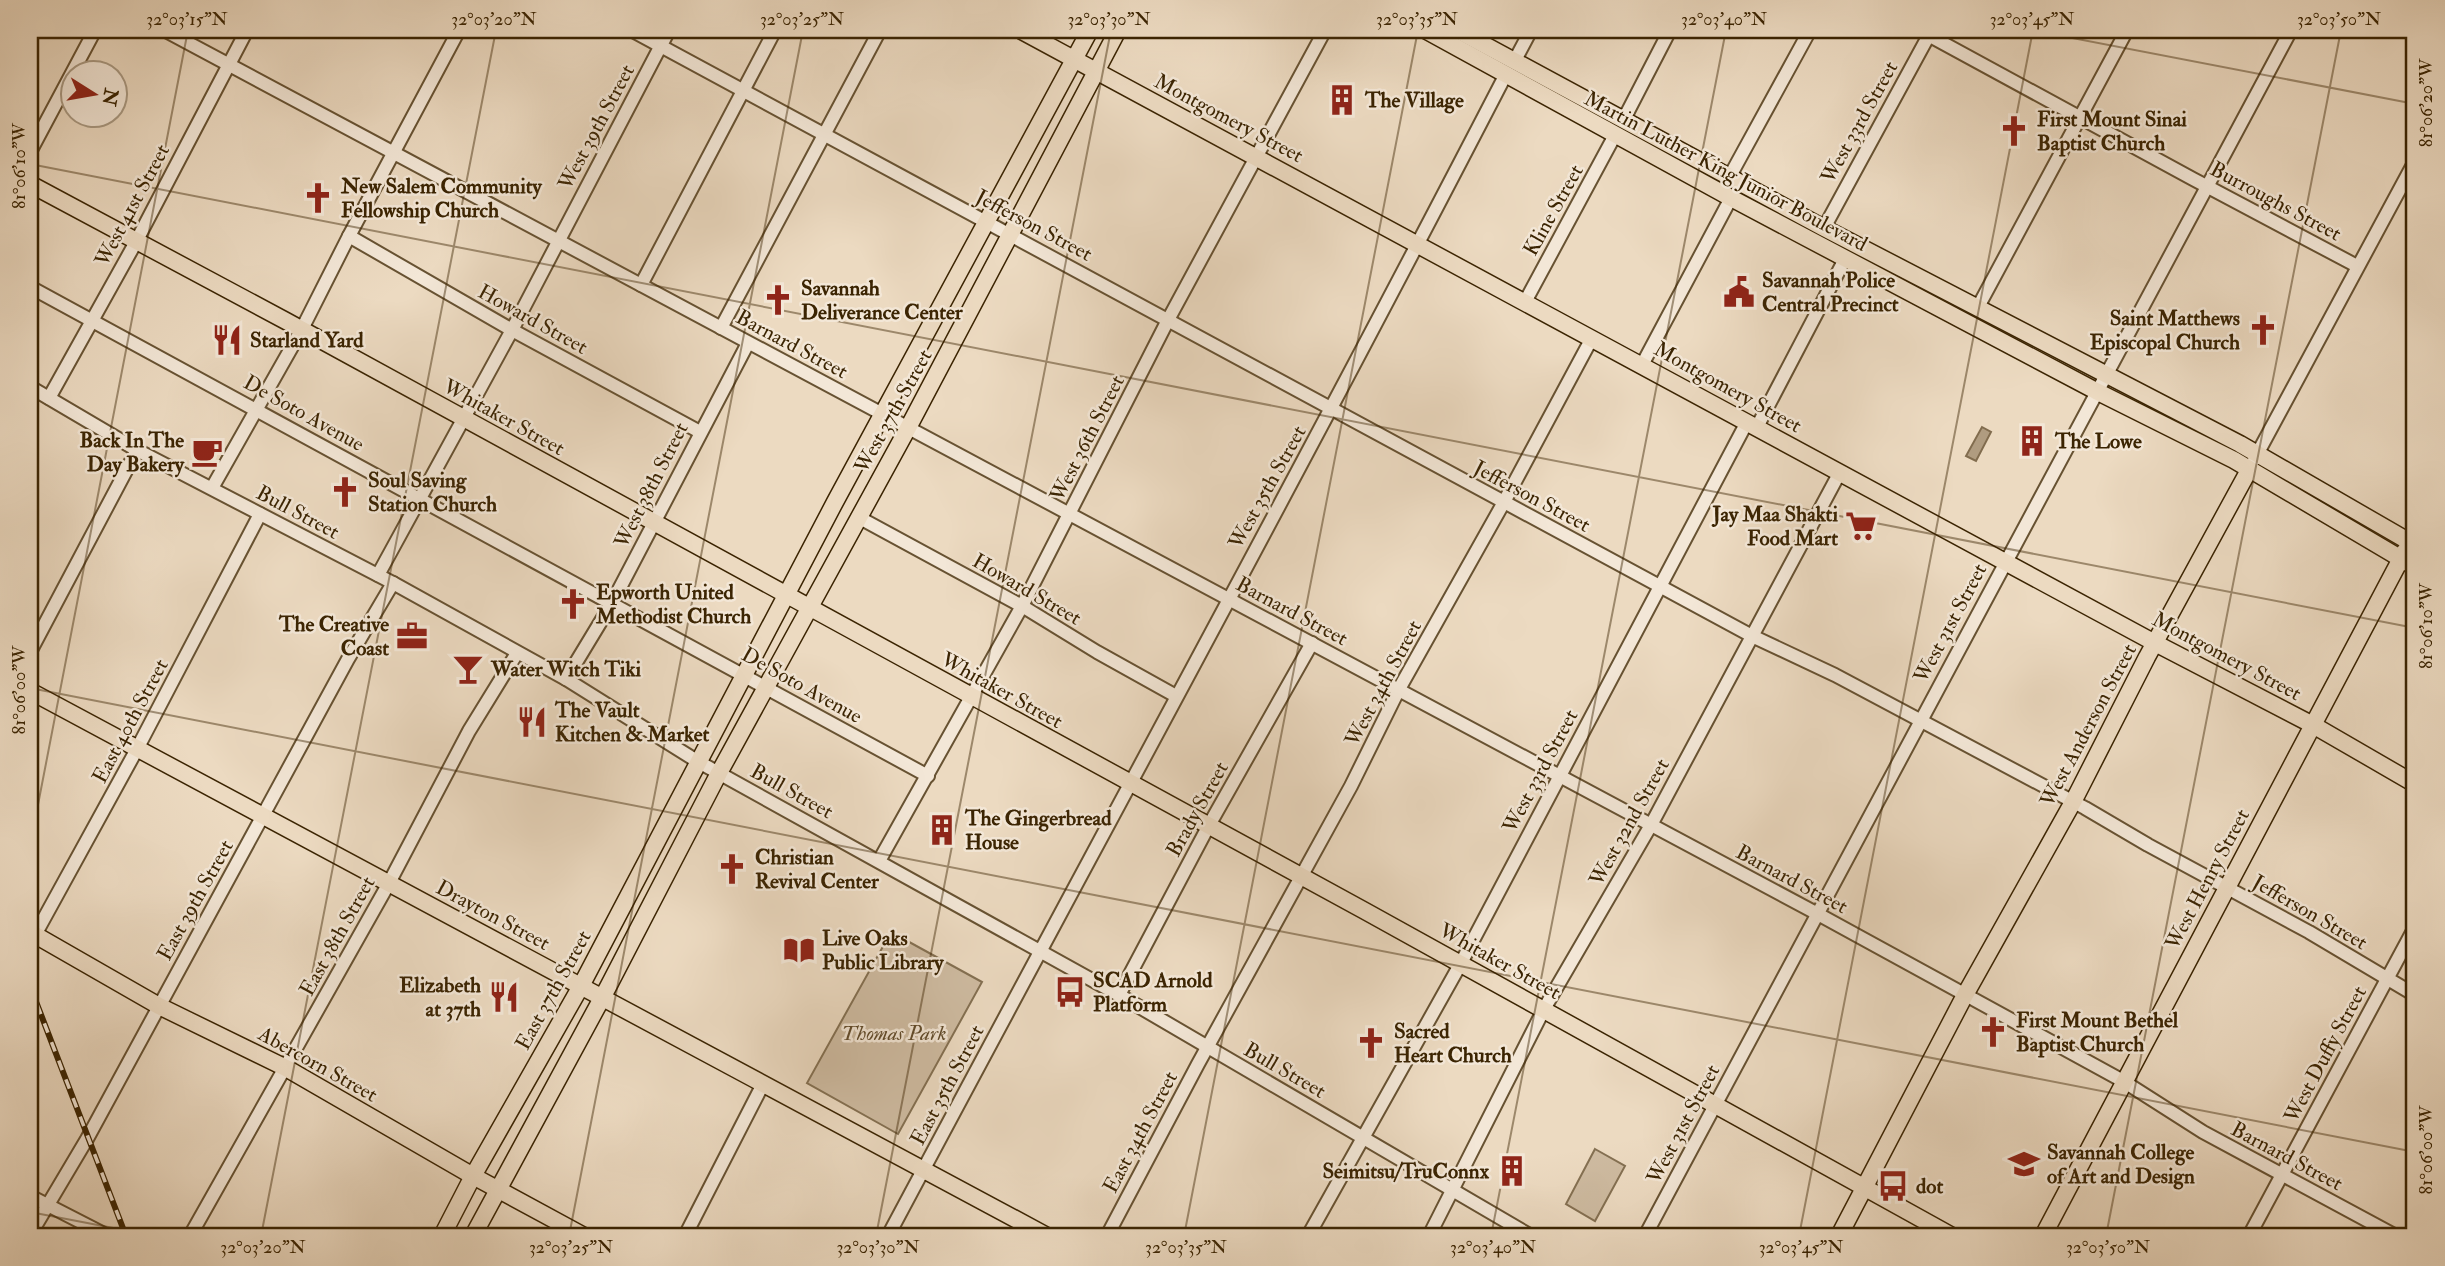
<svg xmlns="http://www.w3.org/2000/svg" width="2445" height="1266" font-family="'IM FELL Double Pica',serif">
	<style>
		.green { fill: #cebba1; stroke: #847052; stroke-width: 2 }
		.water { fill: #b09c80; stroke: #816c4e; stroke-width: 2 }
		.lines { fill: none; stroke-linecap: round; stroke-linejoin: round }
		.minor-casing { stroke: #675232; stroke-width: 16 }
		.major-casing { stroke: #3b2402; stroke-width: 19 }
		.minor { stroke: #f3e7d7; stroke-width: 12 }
		.major { stroke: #ecdac1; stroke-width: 16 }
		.rail-casing { stroke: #3b2402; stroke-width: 6 }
		.rail { stroke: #f3e7d7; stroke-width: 3.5; stroke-dasharray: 10; stroke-linecap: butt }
		.ticks { fill: none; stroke: #3b2402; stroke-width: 2; stroke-opacity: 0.45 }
		.labels { text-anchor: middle; stroke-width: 5; stroke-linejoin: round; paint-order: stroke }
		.poi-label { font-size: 21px; font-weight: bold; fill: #3b2402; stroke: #f3e7d7; text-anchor: start }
		.street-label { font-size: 21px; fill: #3b2402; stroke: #f3e7d7 }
		.park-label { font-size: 21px; font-style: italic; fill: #604a2a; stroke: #f3e7d7 }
		.neatline { fill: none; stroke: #3b2402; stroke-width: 2.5 }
		.ticks-label { font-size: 18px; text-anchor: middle; fill: #3b2402 }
	</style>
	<rect width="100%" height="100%" fill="#ecdac1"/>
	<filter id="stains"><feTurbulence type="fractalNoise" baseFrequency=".00286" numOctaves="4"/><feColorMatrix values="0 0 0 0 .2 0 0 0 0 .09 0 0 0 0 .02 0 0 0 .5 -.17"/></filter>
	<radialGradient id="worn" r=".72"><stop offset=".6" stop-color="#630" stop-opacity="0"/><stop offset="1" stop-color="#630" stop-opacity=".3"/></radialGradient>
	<g class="green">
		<path d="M891 932 982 982 898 1134 807 1083Z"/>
		<path d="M1595 1149 1625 1166 1595 1221 1566 1204Z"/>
	</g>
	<path class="water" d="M1982 427 1991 432 1976 461 1966 456Z"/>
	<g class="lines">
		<defs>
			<g id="minor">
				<path d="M164 30 1816 913 2123 1081 2203 1132 2396 1236"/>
				<path d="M631 30 1752 636 1835 675 2085 808 2148 845 2309 932 2415 995"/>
				<path d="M1919 30 2193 179 2357 266"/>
				<path d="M1514 62 1531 30"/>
				<path d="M1624 119 1670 30"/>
				<path d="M30 152 95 30"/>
				<path d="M1730 176 1810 30"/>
				<path d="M1824 228 1929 35"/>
				<path d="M349 236 512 330 700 432"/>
				<path d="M641 285 775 30"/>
				<path d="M30 287 928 776"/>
				<path d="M1525 302 1615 135"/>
				<path d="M1978 307 2127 30"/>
				<path d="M721 328 880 30"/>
				<path d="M1642 365 1731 198"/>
				<path d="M30 387 137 450 393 583 566 679 697 761 1119 995 1531 1236"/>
				<path d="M49 398 137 240 247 30"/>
				<path d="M1757 427 1845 259"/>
				<path d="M2254 460 2415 161"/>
				<path d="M212 488 302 329 349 236 459 30"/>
				<path d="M858 517 1022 606 1097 652 1176 696"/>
				<path d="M378 575 512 330 669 30"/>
				<path d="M30 652 137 450"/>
				<path d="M566 679 612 603 748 343"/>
				<path d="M879 861 1022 606 1168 320 1325 30"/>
				<path d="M30 944 137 749 260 514"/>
				<path d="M1119 995 1208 827 1312 643"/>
				<path d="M30 1196 108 1236"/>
				<path d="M30 1235 87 1139 348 659 393 583"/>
				<path d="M190 1236 389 883 469 731 517 653"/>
				<path d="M685 1236 763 1084"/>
				<path d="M888 1236C1094 849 1304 465 1505 76"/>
				<path d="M1107 1236 1198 1064 1351 786 1399 689 1504 502 1592 338"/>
				<path d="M1308 1236 1461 963 1747 422"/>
				<path d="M1429 1236 1544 1009 1651 825 1840 472"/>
				<path d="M1645 1236 2291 30"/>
				<path d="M2249 1236 2415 927"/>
			</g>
			<g id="major">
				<path d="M1020 30 2155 643 2313 725 2415 784"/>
				<path d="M1425 30 1731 198 2096 391 2234 460 2415 567"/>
				<path d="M1457 30 1824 228 2240 444 2415 545"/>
				<path d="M30 184 286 321 1365 911 1952 1236"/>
				<path d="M30 691 1047 1236"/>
				<path d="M30 932 159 1006 286 1068 473 1176 584 1236"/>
				<path d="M442 1236 473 1176 581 986 835 502 1090 30"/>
				<path d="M473 1236 608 987 719 773 908 428 1118 30"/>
				<path d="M1839 1236 1965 995 2073 802 2147 657 2249 470"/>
				<path d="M2043 1236 2405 551"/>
			</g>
		</defs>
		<use href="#minor" class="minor-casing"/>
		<use href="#major" class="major-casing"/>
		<use href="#minor" class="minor"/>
		<use href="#major" class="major"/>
		<defs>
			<path id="rail" d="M30 986 126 1236"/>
		</defs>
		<use href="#rail" class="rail-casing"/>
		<use href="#rail" class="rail"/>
	</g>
	<path class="ticks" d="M2031 30 2415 104M30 164 2415 628M30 688 2415 1152M30 846 188 30M30 1212 155 1236M261 1236 496 30M569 1236 803 30M876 1236 1111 30M1184 1236 1418 30M1491 1236 1726 30M1799 1236 2033 30M2106 1236 2341 30M2414 1236 2415 1229"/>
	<defs>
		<symbol id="building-bare" viewBox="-9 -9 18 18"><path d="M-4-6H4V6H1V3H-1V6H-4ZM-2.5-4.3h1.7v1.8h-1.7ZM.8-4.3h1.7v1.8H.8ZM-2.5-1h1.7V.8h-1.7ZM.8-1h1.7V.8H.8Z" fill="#8f2418" stroke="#f3e7d7" stroke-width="2.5" paint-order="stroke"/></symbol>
		<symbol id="church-bare" viewBox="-9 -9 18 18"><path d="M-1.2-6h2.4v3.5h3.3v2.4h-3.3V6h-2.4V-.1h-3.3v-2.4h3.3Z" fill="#8f2418" stroke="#f3e7d7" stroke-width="2.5" paint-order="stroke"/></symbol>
		<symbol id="civic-bare" viewBox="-9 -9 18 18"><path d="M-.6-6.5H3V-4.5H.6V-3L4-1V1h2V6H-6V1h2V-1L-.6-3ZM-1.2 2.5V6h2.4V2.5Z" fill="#8f2418" stroke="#f3e7d7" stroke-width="2.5" paint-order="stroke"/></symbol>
		<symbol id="restaurant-bare" viewBox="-9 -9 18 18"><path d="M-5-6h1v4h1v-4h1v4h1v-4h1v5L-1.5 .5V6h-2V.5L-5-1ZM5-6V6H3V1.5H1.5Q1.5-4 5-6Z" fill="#8f2418" stroke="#f3e7d7" stroke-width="2.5" paint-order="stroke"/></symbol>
		<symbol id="cafe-bare" viewBox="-9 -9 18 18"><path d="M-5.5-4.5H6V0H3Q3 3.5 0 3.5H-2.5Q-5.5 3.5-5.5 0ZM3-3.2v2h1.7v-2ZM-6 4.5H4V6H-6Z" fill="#8f2418" stroke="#f3e7d7" stroke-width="2.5" paint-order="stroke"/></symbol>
		<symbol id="supermarket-bare" viewBox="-9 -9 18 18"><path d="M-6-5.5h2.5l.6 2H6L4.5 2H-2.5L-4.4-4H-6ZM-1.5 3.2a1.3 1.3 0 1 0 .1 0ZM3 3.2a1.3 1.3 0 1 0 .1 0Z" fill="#8f2418" stroke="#f3e7d7" stroke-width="2.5" paint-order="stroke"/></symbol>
		<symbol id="office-bare" viewBox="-9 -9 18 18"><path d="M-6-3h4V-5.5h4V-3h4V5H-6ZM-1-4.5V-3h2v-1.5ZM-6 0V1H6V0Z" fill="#8f2418" stroke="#f3e7d7" stroke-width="2.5" paint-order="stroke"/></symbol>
		<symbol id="bar-bare" viewBox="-9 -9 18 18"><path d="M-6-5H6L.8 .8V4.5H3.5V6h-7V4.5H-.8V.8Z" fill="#8f2418" stroke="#f3e7d7" stroke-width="2.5" paint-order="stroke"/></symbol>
		<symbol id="library-bare" viewBox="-9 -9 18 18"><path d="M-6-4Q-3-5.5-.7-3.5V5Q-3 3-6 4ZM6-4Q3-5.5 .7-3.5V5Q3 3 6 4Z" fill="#8f2418" stroke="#f3e7d7" stroke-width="2.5" paint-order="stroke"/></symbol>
		<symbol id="bus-bare" viewBox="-9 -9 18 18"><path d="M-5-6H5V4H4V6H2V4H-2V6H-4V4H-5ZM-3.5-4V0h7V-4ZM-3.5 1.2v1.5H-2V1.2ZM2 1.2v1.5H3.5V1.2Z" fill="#8f2418" stroke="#f3e7d7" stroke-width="2.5" paint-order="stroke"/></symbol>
		<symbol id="university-bare" viewBox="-9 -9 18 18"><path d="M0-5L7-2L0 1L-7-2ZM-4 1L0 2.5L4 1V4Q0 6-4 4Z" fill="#8f2418" stroke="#f3e7d7" stroke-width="2.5" paint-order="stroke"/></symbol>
	</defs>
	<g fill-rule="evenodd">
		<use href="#building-bare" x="1320" y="78" width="44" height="44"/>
		<use href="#church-bare" x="1992" y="109" width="44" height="44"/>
		<use href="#church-bare" x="296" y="176" width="44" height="44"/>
		<use href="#civic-bare" x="1717" y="270" width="44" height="44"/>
		<use href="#church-bare" x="756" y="278" width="44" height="44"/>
		<use href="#church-bare" x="2241" y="308" width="44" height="44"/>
		<use href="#restaurant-bare" x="205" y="318" width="44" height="44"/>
		<use href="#building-bare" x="2010" y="419" width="44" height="44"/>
		<use href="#cafe-bare" x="185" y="430" width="44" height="44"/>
		<use href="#church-bare" x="323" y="470" width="44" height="44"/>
		<use href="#supermarket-bare" x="1839" y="504" width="44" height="44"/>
		<use href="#church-bare" x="551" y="582" width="44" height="44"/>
		<use href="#office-bare" x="390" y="614" width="44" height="44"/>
		<use href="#bar-bare" x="446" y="647" width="44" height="44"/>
		<use href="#restaurant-bare" x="510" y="700" width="44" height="44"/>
		<use href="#building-bare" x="920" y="808" width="44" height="44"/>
		<use href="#church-bare" x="710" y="847" width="44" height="44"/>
		<use href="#library-bare" x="777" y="928" width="44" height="44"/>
		<use href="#bus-bare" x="1048" y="970" width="44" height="44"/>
		<use href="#restaurant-bare" x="482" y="975" width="44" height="44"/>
		<use href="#church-bare" x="1971" y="1010" width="44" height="44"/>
		<use href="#church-bare" x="1349" y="1021" width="44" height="44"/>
		<use href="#university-bare" x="2002" y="1142" width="44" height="44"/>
		<use href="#building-bare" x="1490" y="1149" width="44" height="44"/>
		<use href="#bus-bare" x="1871" y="1164" width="44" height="44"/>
	</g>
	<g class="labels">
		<g class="poi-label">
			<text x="1365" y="107">The Village</text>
			<text x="2037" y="126">First Mount Sinai<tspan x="2037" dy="24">Baptist Church</tspan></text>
			<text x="341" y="193">New Salem Community<tspan x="341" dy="24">Fellowship Church</tspan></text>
			<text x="1762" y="287">Savannah Police<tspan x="1762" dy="24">Central Precinct</tspan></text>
			<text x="801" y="295">Savannah<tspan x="801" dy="24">Deliverance Center</tspan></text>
			<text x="2240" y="325" text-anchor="end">Saint Matthews<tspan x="2240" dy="24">Episcopal Church</tspan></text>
			<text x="250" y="347">Starland Yard</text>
			<text x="184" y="447" text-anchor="end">Back In The<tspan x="184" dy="24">Day Bakery</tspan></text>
			<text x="2055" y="448">The Lowe</text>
			<text x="368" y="487">Soul Saving<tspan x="368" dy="24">Station Church</tspan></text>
			<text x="1838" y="521" text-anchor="end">Jay Maa Shakti<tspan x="1838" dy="24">Food Mart</tspan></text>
			<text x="596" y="599">Epworth United<tspan x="596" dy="24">Methodist Church</tspan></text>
			<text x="389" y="631" text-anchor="end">The Creative<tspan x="389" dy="24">Coast</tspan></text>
			<text x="491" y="676">Water Witch Tiki</text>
			<text x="555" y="717">The Vault<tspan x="555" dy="24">Kitchen &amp; Market</tspan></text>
			<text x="965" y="825">The Gingerbread<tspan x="965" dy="24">House</tspan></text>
			<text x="755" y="864">Christian<tspan x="755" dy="24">Revival Center</tspan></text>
			<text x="822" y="945">Live Oaks<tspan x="822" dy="24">Public Library</tspan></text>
			<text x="1093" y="987">SCAD Arnold<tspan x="1093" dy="24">Platform</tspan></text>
			<text x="481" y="992" text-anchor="end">Elizabeth<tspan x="481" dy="24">at 37th</tspan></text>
			<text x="2016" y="1027">First Mount Bethel<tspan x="2016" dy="24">Baptist Church</tspan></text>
			<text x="1394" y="1038">Sacred<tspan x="1394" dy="24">Heart Church</tspan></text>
			<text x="2047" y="1159">Savannah College<tspan x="2047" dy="24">of Art and Design</tspan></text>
			<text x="1489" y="1178" text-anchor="end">Seimitsu/TruConnx</text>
			<text x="1916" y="1193">dot</text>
		</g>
		<g class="street-label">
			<text transform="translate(1229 118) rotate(28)" y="7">Montgomery Street</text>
			<text transform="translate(1859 122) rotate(-61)" y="7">West 33rd Street</text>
			<text transform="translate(596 127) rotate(-62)" y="7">West 39th Street</text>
			<text transform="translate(1726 171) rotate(28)" y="7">Martin Luther King Junior Boulevard</text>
			<text transform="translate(2276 201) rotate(28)" y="7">Burroughs Street</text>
			<text transform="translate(132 205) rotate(-62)" y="7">West 41st Street</text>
			<text transform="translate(1553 210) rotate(-61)" y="7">Kline Street</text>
			<text transform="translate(1034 225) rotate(28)" y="7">Jefferson Street</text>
			<text transform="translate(533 319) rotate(29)" y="7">Howard Street</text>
			<text transform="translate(792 344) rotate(28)" y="7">Barnard Street</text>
			<text transform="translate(1728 387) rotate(29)" y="7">Montgomery Street</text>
			<text transform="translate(893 411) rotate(-61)" y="7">West 37th Street</text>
			<text transform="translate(304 413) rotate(29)" y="7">De Soto Avenue</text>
			<text transform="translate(504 417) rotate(29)" y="7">Whitaker Street</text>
			<text transform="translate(1087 438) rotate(-63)" y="7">West 36th Street</text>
			<text transform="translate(651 485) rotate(-63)" y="7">West 38th Street</text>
			<text transform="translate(1267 487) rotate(-61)" y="7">West 35th Street</text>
			<text transform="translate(1532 496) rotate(28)" y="7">Jefferson Street</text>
			<text transform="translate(298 512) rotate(28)" y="7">Bull Street</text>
			<text transform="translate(1027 589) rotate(30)" y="7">Howard Street</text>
			<text transform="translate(1292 611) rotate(28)" y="7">Barnard Street</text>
			<text transform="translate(1950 623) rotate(-62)" y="7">West 31st Street</text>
			<text transform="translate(2227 656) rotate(28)" y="7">Montgomery Street</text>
			<text transform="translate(1383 683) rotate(-62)" y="7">West 34th Street</text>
			<text transform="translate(802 685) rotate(29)" y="7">De Soto Avenue</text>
			<text transform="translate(1002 690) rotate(29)" y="7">Whitaker Street</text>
			<text transform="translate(130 721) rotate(-62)" y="7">East 40th Street</text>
			<text transform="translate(2088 725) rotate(-62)" y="7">West Anderson Street</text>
			<text transform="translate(1540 771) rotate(-62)" y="7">West 33rd Street</text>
			<text transform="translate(792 791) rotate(29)" y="7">Bull Street</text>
			<text transform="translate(1197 809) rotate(-61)" y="7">Brady Street</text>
			<text transform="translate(1629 822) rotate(-61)" y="7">West 32nd Street</text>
			<text transform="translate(1792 879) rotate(28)" y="7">Barnard Street</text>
			<text transform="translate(2207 879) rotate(-62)" y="7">West Henry Street</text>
			<text transform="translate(195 900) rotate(-61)" y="7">East 39th Street</text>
			<text transform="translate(2310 912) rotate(30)" y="7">Jefferson Street</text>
			<text transform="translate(493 915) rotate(28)" y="7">Drayton Street</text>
			<text transform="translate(337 936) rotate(-61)" y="7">East 38th Street</text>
			<text transform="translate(1500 961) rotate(29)" y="7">Whitaker Street</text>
			<text transform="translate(553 990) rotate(-61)" y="7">East 37th Street</text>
			<text transform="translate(2325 1054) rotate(-62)" y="7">West Duffy Street</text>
			<text transform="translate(318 1064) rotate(29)" y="7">Abercorn Street</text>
			<text transform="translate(1285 1070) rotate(30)" y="7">Bull Street</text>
			<text transform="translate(947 1085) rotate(-62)" y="7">East 35th Street</text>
			<text transform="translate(1683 1124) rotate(-62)" y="7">West 31st Street</text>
			<text transform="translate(1140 1132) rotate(-62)" y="7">East 34th Street</text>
			<text transform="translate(2287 1156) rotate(28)" y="7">Barnard Street</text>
		</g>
		<g class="park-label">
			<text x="894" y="1040">Thomas Park</text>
		</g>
	</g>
	<rect width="2445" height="1266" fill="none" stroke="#ecdac1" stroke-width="77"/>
	<g transform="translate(94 94) rotate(101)"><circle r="33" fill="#f3e7d7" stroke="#a99982" stroke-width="2"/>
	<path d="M0-5L12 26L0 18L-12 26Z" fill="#8f2418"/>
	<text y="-10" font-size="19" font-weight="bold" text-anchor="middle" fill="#3b2402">N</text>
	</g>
	<rect x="38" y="38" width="2368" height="1190" class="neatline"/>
	<g class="ticks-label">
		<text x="187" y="25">32°03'15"N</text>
		<text x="494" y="25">32°03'20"N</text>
		<text x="802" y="25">32°03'25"N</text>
		<text x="1109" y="25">32°03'30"N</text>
		<text x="1417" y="25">32°03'35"N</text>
		<text x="1724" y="25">32°03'40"N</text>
		<text x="2032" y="25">32°03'45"N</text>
		<text x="2339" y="25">32°03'50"N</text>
		<text transform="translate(2426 103) rotate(-90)" y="6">81°06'20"W</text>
		<text transform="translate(19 166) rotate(-90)" y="6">81°06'10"W</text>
		<text transform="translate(2426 626) rotate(-90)" y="6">81°06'10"W</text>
		<text transform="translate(19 690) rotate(-90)" y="6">81°06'00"W</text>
		<text transform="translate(2426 1150) rotate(-90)" y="6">81°06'00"W</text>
		<text x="263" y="1253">32°03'20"N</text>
		<text x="571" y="1253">32°03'25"N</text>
		<text x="878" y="1253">32°03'30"N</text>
		<text x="1186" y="1253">32°03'35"N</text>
		<text x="1493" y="1253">32°03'40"N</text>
		<text x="1801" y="1253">32°03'45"N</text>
		<text x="2108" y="1253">32°03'50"N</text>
	</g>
	<rect width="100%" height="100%" filter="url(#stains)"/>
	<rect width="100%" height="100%" fill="url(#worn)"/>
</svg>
